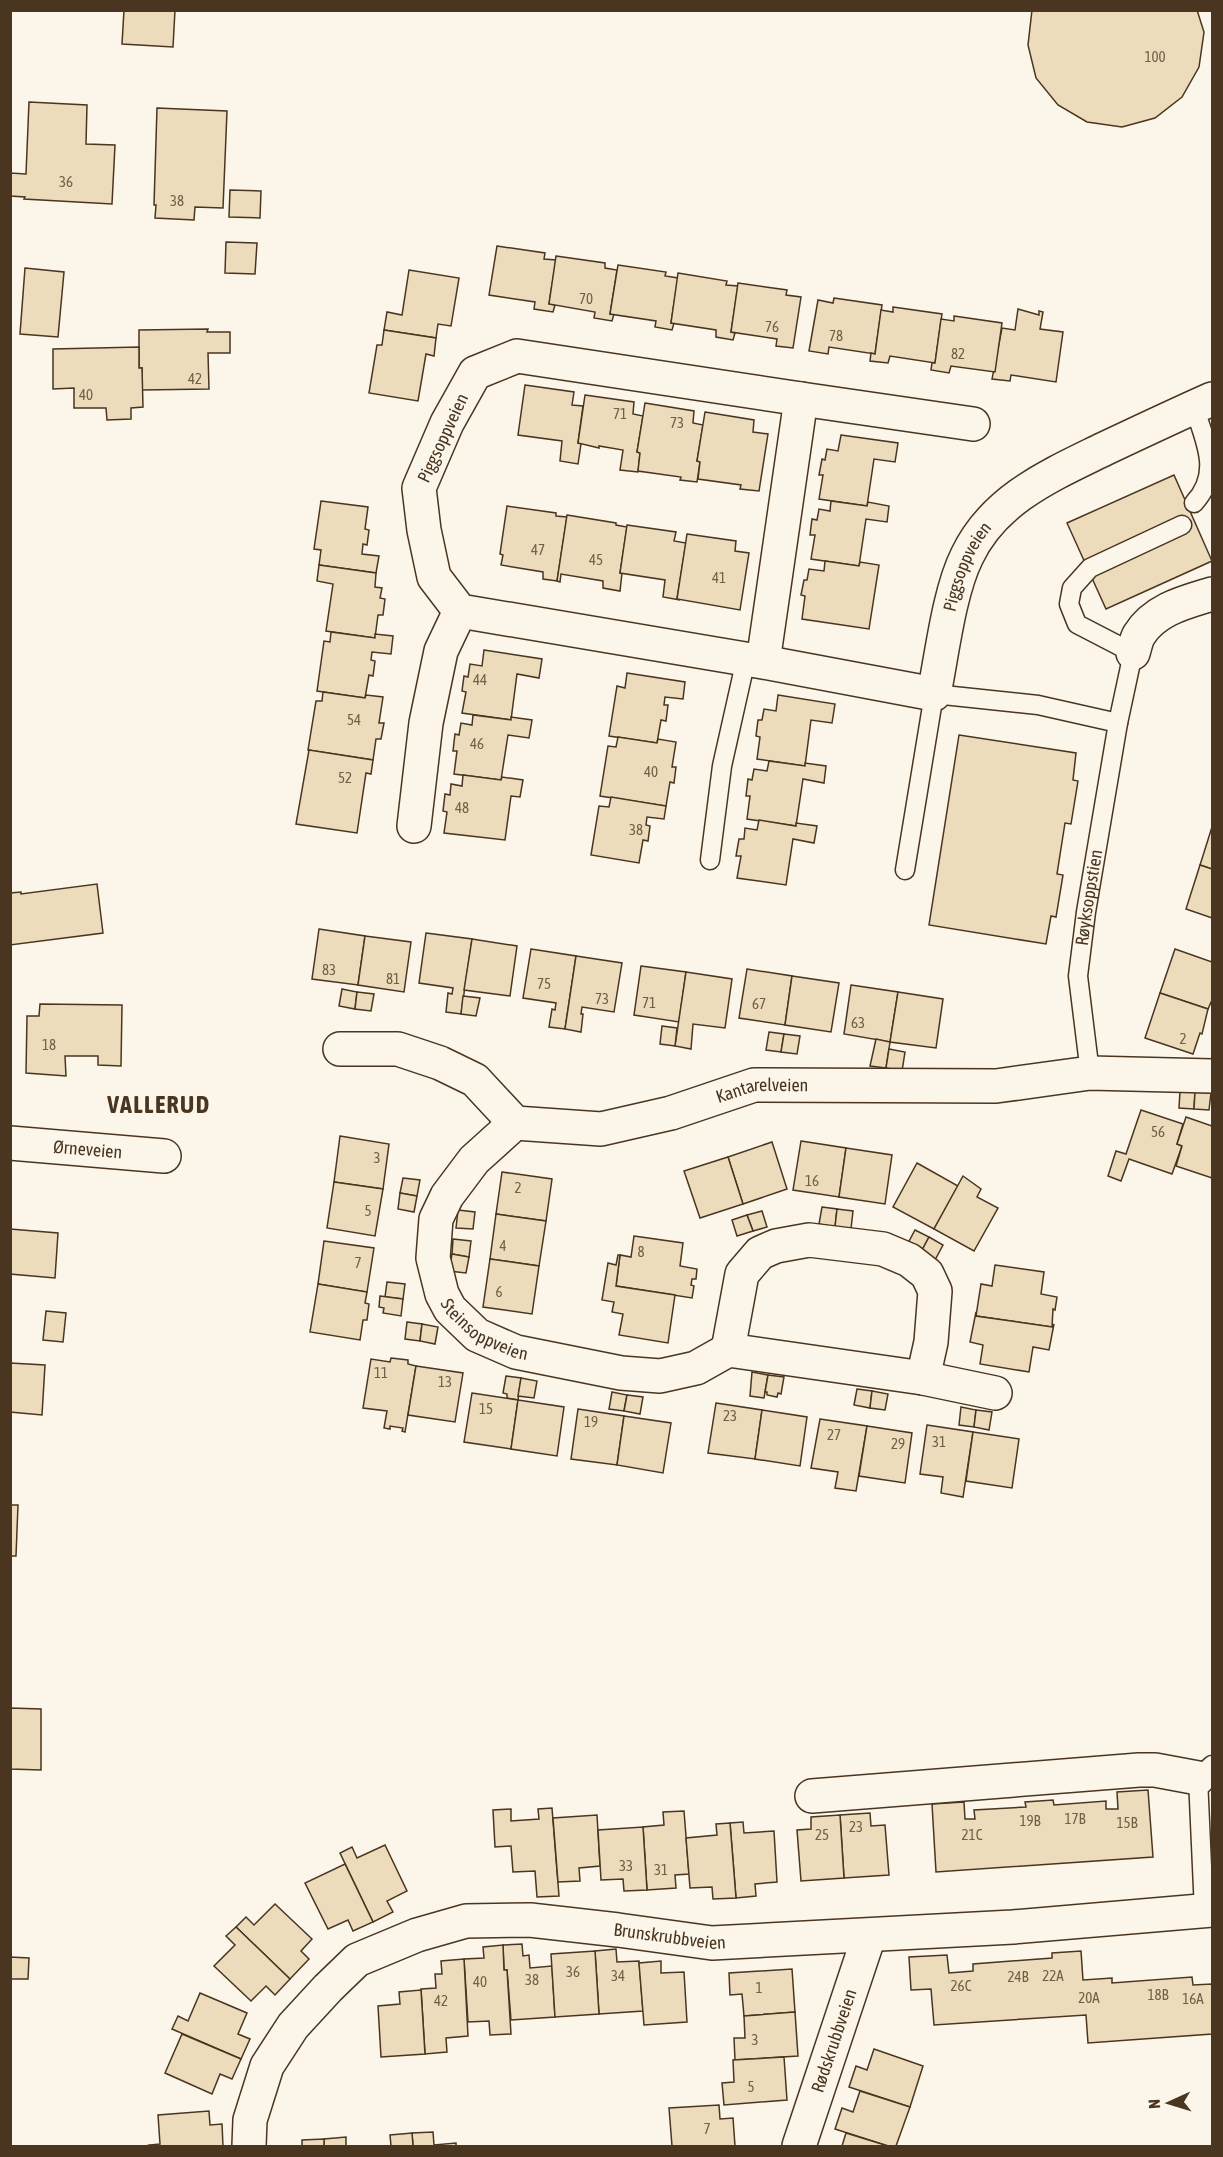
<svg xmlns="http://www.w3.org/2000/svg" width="1223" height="2157" font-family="'Asap Condensed',sans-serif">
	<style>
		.building { fill: #ecdcbc; stroke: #4a3520; stroke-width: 1.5 }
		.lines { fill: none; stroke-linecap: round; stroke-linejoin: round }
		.lane-casing { stroke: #4a3520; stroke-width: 21 }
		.street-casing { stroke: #4a3520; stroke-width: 36 }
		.lane { stroke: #fbf6e9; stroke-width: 18 }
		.street { stroke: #fbf6e9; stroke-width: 33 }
		.labels { text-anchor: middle; stroke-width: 4.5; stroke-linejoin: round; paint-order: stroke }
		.number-label { font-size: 15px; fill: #725f47 }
		.street-label { font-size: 18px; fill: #4a3520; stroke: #fbf6e9 }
		.district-label { font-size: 24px; font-weight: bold; letter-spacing: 1.5px; fill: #4a3520; stroke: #fbf6e9 }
	</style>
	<rect width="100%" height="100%" fill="#fbf6e9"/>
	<g class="building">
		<path d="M124 10H175L173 47 122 44Z"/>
		<path d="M1197 10 1204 32 1199 67 1182 97 1155 118 1122 127 1087 122 1058 105 1036 78 1028 45 1032 10Z"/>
		<path d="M29 102 87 105 86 144 115 145 112 204 24 199 25 197 10 196V173L26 174Z"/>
		<path d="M157 108 227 111 223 208 195 207 194 220 155 218 156 205H154Z"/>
		<path d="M230 190 261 191 260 218 229 217Z"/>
		<path d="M226 242 257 243 255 274 225 273Z"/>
		<path d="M497 246 545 253 544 259 556 260 549 304 555 305 553 312 534 309 535 302 489 295Z"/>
		<path d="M556 256 605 263V268L617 270 610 314H614L612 321 594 318 595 312 549 304Z"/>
		<path d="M618 265 666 272 665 276 678 278 671 323H674L672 330 655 327 656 321 610 314Z"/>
		<path d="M25 268 64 272 58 337 20 334Z"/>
		<path d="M409 270 459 278 451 326 438 324 436 338 384 330 387 312 402 315Z"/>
		<path d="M678 273 727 281 726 285 738 286 731 332 735 333 733 340 716 337V330L671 323Z"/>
		<path d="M738 283 787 290 786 295 801 297 793 348 776 346 777 339 731 332Z"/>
		<path d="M834 298 882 305 875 354 829 347 828 354 809 351 818 300 833 303Z"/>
		<path d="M893 307 942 314 935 363 890 356 888 363 870 361 871 353 875 354 881 310 893 312Z"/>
		<path d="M1018 309 1039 315V311L1043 312 1040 329 1063 332 1056 382 1011 375 1010 381 992 379 1002 328 1015 330Z"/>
		<path d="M954 316 1002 323 995 372 951 366 949 373 931 370 932 363H935L941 319 954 321Z"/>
		<path d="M208 329 207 332H230V353H208L209 389 142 390V368H139V330Z"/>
		<path d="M384 330 436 338 434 356 426 354 418 401 369 393 377 345H382Z"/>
		<path d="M139 347V368H142L143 407 131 408V419L107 420 106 408H74V388L53 389V349Z"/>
		<path d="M525 385 574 392 572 405 583 406 578 443 581 444 578 464 560 461 562 441 518 435Z"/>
		<path d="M585 395 634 402 633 414 643 416 637 452 640 453 638 472 620 470 623 450 599 446V448L578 443Z"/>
		<path d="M645 403 694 411 693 423 703 425 697 461 700 462 697 482 680 480 681 477 638 471 640 453 637 452Z"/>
		<path d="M705 412 754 420 753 432 768 434 759 491 740 489 741 485 698 479 700 462 697 461Z"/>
		<path d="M841 435 898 443 895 462 874 459 867 506 819 499 823 475H819L822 459 825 460 827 449 838 451Z"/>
		<path d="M1174 475 1212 561 1106 609 1067 523Z"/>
		<path d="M321 501 368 507 365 529 369 530 367 545 363 544 362 554 379 556 376 573 319 565 321 550 314 549Z"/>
		<path d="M831 501 867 506 868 502 889 506 887 522 866 519 859 566 811 559 815 535H810L812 519 817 520 819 509 830 511Z"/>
		<path d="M507 506 556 513V516L567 517 557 581 543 579V572L501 565 503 555 500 554Z"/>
		<path d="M567 515 616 523V525L627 527 620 573H622L620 591 603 588V581L561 574 560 582 557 581Z"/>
		<path d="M627 525 676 532 674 541 686 543 677 599 680 600 663 597 665 580 620 573Z"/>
		<path d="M687 534 736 541 735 551 749 553 740 610 677 599Z"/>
		<path d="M825 561 859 566 860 562 879 565 869 629 802 619 805 596 801 595 804 580H807L809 569 824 571Z"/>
		<path d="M319 565 376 573 375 587 382 588 380 598 385 599 383 615H378L375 638 326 631 333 584 317 581Z"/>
		<path d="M331 632 375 638V634L393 636 391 654 372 652 371 660 375 661 373 676 369 675 365 698 317 691 324 641 330 642Z"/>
		<path d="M484 650 542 659 539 678 517 674 511 720 462 713 466 692 462 691 464 676 468 677 470 664 482 666Z"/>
		<path d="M627 673 685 682 683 699 665 697 664 705H668L666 721 661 720 657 743 609 736 617 686 625 688Z"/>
		<path d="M323 692 365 698 366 695 383 697 379 723H384L381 739H376L373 760 308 750 316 701H322Z"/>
		<path d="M778 695 835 704 832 723 811 720 805 766 757 759 760 737 756 736 758 720H762L764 709 776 711Z"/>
		<path d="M473 715 511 720V717L532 720 529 738 508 735 501 780 454 774 457 751H453L455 734 459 735 461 723 472 725Z"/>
		<path d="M959 735 1076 753 1073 780 1078 781 1071 824 1065 823 1057 874 1063 875 1056 917 1051 916 1046 944 929 925Z"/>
		<path d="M618 737 657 743 658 739 676 742 672 767H676L674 783 670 782 666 806 600 796 608 746 616 747Z"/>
		<path d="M309 750 373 760 371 774 366 773 357 833 296 824Z"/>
		<path d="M769 761 805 766V763L826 766 824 783 803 779 796 826 747 819 750 796H746L748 779 752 780 754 769 767 771Z"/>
		<path d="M463 775 501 780 502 777 523 780 520 797 511 796 505 840 444 833 447 812 443 811 445 794 450 795 451 784 462 786Z"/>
		<path d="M611 797 666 806 664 819 647 817 646 825 650 826 648 841 643 840 639 863 591 855 599 806 609 807Z"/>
		<path d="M759 820 796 826V823L817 826 814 843 793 839 786 885 737 878 741 856H736L739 839H744L745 828 757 830Z"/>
		<path d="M1212 827V869L1200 865Z"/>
		<path d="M1200 865 1212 869V918L1186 909Z"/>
		<path d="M97 884 103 933 10 945V893L21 892V894Z"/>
		<path d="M319 929 365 936 358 985 312 979Z"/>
		<path d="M426 933 472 939 461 1014 446 1012 448 993 452 994 453 988 419 983Z"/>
		<path d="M365 936 411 942 404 992 358 985Z"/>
		<path d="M472 939 517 946 510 996 464 990Z"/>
		<path d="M531 949 576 956 565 1029 549 1027 552 1009 555 1010 556 1003 523 998Z"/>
		<path d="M1175 949 1212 962V1000L1208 1009 1160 993Z"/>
		<path d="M576 956 622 963 614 1012 582 1007 581 1014H583L581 1032 565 1029Z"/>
		<path d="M641 966 686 972 679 1022 634 1015Z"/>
		<path d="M747 969 792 976 785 1025 739 1018Z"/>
		<path d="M686 972 732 979 725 1028 693 1024 691 1049 675 1046Z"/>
		<path d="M792 976 839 983 831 1032 785 1025Z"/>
		<path d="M851 985 898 992 890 1042 844 1034Z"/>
		<path d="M342 989 357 992 355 1009 339 1006Z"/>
		<path d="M357 992 374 994 371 1011 355 1009Z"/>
		<path d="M898 992 943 999 936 1048 890 1042Z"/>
		<path d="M1160 993 1208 1009 1202 1034 1200 1033 1193 1054 1145 1038Z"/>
		<path d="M463 996 480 998 476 1016 461 1014Z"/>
		<path d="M40 1004 122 1005 121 1066 98 1065V1056H65L66 1076 26 1073 27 1016H39Z"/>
		<path d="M662 1026 677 1028 675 1046 660 1044Z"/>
		<path d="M769 1032 784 1034 781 1052 766 1050Z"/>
		<path d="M784 1034 800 1036 797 1054 781 1052Z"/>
		<path d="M876 1039 890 1042 886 1068 870 1066Z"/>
		<path d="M889 1049 905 1052 902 1071 886 1068Z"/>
		<path d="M1180 1091 1195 1092 1194 1109 1179 1108Z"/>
		<path d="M1195 1092 1211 1093 1209 1110 1194 1109Z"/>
		<path d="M1141 1110 1183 1124 1177 1144 1182 1146 1172 1174 1129 1159 1121 1181 1108 1176 1116 1151 1126 1154Z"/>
		<path d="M1186 1117 1212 1126V1178L1176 1166 1182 1146 1177 1144Z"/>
		<path d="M340 1136 389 1144 383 1189 334 1182Z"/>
		<path d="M801 1141 846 1148 839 1197 793 1190Z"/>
		<path d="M772 1142 787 1189 743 1204 728 1157Z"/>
		<path d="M846 1148 892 1155 885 1204 839 1197Z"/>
		<path d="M728 1157 743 1204 700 1218 684 1171Z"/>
		<path d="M917 1163 958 1186 934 1229 893 1207Z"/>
		<path d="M502 1172 552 1179 546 1221 496 1214Z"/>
		<path d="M963 1176 981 1189 977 1197 998 1208 974 1251 934 1229Z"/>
		<path d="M403 1178 420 1180 417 1196 400 1193Z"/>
		<path d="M334 1182 383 1189 375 1236 327 1228Z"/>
		<path d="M400 1193 417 1196 414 1212 398 1209Z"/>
		<path d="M822 1207 837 1209 835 1227 819 1224Z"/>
		<path d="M837 1209 853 1211 851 1229 835 1227Z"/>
		<path d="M458 1210 475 1212 473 1229 456 1228Z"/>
		<path d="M762 1211 767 1227 753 1231 747 1215Z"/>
		<path d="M496 1214 546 1221 539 1266 490 1259Z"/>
		<path d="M747 1215 753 1231 737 1236 732 1220Z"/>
		<path d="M10 1229 58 1233 55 1278 10 1274Z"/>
		<path d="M915 1230 929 1237 921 1252 907 1245Z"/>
		<path d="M634 1236 683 1243 680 1266 697 1269 696 1279H692L691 1285 694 1286 692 1298 616 1286 620 1255 631 1257Z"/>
		<path d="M929 1237 943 1245 935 1260 921 1252Z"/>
		<path d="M453 1239 471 1241 469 1257 452 1254Z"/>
		<path d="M324 1241 374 1248 367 1292 318 1284Z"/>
		<path d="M452 1254 469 1257 466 1273 449 1271Z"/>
		<path d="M618 1255H620L616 1286 675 1295 668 1343 619 1335 623 1314 612 1312 614 1302 602 1300 608 1263 616 1265Z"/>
		<path d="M490 1259 539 1266 532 1314 483 1307Z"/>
		<path d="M995 1265 1044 1272 1041 1294 1057 1297 1055 1310 1053 1309 1052 1327 976 1316 981 1284 992 1286Z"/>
		<path d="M387 1282 405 1284 403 1299 385 1297Z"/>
		<path d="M318 1284 367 1292 365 1303 369 1304 367 1320H363L360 1340 310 1332Z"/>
		<path d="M380 1296 403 1299 401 1316 383 1313 384 1308 379 1307Z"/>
		<path d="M46 1311 66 1313 63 1342 43 1340Z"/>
		<path d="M976 1312V1316L1052 1327 1054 1324 1049 1350 1033 1347 1029 1372 980 1364 983 1345 970 1342Z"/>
		<path d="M407 1322 422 1324 420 1341 405 1339Z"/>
		<path d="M422 1324 438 1327 435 1344 420 1341Z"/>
		<path d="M391 1358 408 1360V1364L416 1366 405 1432 402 1431 403 1428 390 1426V1429L384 1428 387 1411 363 1408 371 1359 390 1362Z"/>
		<path d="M10 1363 45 1365 42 1415 10 1412Z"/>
		<path d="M416 1366 463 1373 455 1422 408 1415Z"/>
		<path d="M752 1372 768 1375 764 1398 750 1396Z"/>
		<path d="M768 1375 784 1377 781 1394 778 1393 777 1397 767 1395V1392H765Z"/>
		<path d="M506 1376 521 1378 518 1400 507 1398V1394L503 1393Z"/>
		<path d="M521 1378 537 1381 534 1398 518 1396Z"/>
		<path d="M857 1389 872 1391 870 1408 854 1405Z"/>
		<path d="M872 1391 888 1394 885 1410 870 1408Z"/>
		<path d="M612 1392 627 1395 624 1411 609 1409Z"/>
		<path d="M472 1393 518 1400 511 1449 464 1442Z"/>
		<path d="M627 1395 643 1397 640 1414 624 1411Z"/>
		<path d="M518 1400 564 1407 557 1456 511 1449Z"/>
		<path d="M716 1403 762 1410 755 1459 708 1453Z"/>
		<path d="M961 1407 976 1410 974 1427 959 1425Z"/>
		<path d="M578 1409 624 1416 617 1465 571 1459Z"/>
		<path d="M762 1410 807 1417 800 1466 755 1459Z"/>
		<path d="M976 1410 992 1412 989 1430 974 1427Z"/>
		<path d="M624 1416 671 1423 663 1473 617 1465Z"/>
		<path d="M820 1419 867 1426 856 1491 835 1488 838 1472 811 1468Z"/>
		<path d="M927 1425 973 1432 963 1497 941 1493 943 1477 920 1474Z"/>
		<path d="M867 1426 912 1433 905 1483 859 1476Z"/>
		<path d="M973 1432 1019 1439 1012 1488 966 1481Z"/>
		<path d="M10 1505H18L16 1556H10Z"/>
		<path d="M10 1708 41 1709V1770L10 1769Z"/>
		<path d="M1148 1790 1153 1857 936 1872 932 1804 964 1802 965 1819H975L974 1810 1026 1807 1025 1802 1053 1800 1054 1805 1106 1801V1809H1118L1117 1792Z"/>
		<path d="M552 1808 559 1896 537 1897 535 1871 513 1872 511 1846 495 1847 493 1810 511 1809V1821L539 1819 538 1809Z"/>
		<path d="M684 1811 689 1874 675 1875 676 1888 647 1890 643 1827 664 1825 663 1812Z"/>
		<path d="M870 1813 871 1826 885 1825 889 1875 844 1878 840 1815Z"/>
		<path d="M597 1815 600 1866 579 1868 580 1881 558 1882 553 1818Z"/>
		<path d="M840 1815 844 1878 801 1881 797 1830 811 1829V1817Z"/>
		<path d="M743 1822 744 1833 774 1831 777 1882 755 1884 756 1896 736 1898 730 1823Z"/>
		<path d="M730 1823 736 1898 713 1899 712 1887 690 1888 686 1838 717 1835 716 1824Z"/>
		<path d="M643 1827 647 1890 624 1891 623 1879 601 1880 598 1830Z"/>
		<path d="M385 1845 407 1891 387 1901 393 1912 373 1922 340 1853 352 1847 357 1858Z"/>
		<path d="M345 1864 373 1922 353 1931 348 1920 328 1929 305 1883Z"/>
		<path d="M275 1904 312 1939 301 1951 309 1959 290 1979 236 1927 246 1917 254 1925Z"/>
		<path d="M236 1927 290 1979 275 1995 266 1986 251 2001 214 1966 235 1945 226 1936Z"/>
		<path d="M522 1944 523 1956 529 1955 530 1968 552 1966 555 2017 511 2020 507 1970H504L503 1945Z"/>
		<path d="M503 1945 504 1970H507L511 2034 490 2035 489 2021 468 2022 464 1959 484 1958 483 1947Z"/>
		<path d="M616 1949 617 1962 639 1961 643 2011 599 2014 595 1951Z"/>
		<path d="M595 1951 599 2014 555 2017 551 1954Z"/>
		<path d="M1081 1951 1083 1980 1112 1978V1983L1192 1977 1193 1985 1212 1984V2034L1088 2043 1086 2015 934 2025 931 1989 911 1990 909 1957 947 1955 949 1973 973 1971V1964L1052 1958V1953Z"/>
		<path d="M10 1957 29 1958 28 1979H10Z"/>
		<path d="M464 1959 468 2036 446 2038 447 2052 425 2054 421 1989 436 1988 435 1974H442L441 1961Z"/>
		<path d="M661 1961V1973L684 1972 687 2022 644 2025 639 1963Z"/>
		<path d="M792 1969 795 2012 744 2016 742 1994 730 1995 729 1973Z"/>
		<path d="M421 1990 425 2054 381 2057 378 2006 400 2004 399 1992Z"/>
		<path d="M200 1993 247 2013 238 2034 250 2039 241 2059 172 2029 178 2016 188 2021Z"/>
		<path d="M795 2012 798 2056 735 2060 734 2038H745L744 2016Z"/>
		<path d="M182 2034 241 2059 232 2079 220 2074 212 2094 165 2073Z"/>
		<path d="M874 2049 923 2066 910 2107 849 2087 856 2066 867 2070Z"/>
		<path d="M784 2057 787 2100 724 2105 722 2083 734 2082 733 2060Z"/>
		<path d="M860 2091 910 2107 896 2146H888L835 2129 842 2108 853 2112Z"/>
		<path d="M719 2105 720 2119 733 2118 735 2146H672L669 2108Z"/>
		<path d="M209 2111 210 2125 222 2124 223 2146H150L149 2145 160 2144 158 2115Z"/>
		<path d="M433 2132 434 2145 456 2143V2146H413L412 2133Z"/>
		<path d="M412 2133 413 2146H391L390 2135Z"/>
		<path d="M846 2133 888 2146H842Z"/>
		<path d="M346 2137V2146H324V2139Z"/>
		<path d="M324 2139V2146H302V2140Z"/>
	</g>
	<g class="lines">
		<defs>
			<g id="lane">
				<path d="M1194 407C1205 441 1222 473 1194 503"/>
				<path d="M710 860 722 766 746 659"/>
				<path d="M905 870 934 694 1038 705 1118 723"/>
				<path id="s1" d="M1090 1073 1078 976 1086 912 1118 723 1133 653 1077 624 1069 604 1072 588 1090 568 1182 525"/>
				<path d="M1204 1911 1198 1778 1212 1765"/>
			</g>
			<g id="street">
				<path d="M801 399 973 424"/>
				<path d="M1133 653C1135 647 1136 640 1139 635 1155 609 1186 602 1212 594"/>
				<path id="s2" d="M763 662 801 399 517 356 475 373 447 423 419 488 424 530 434 577 460 611 763 662 934 694C942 654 949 592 967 556 994 499 1051 475 1104 449 1140 432 1176 415 1212 399"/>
				<path d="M414 826 426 723 441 651 460 611"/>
				<path id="s3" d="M340 1049H398L440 1063 475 1080 515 1123 601 1129 671 1113 754 1085 996 1086 1090 1073 1212 1076"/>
				<path id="s4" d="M515 1123 474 1160 447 1196 436 1219 433 1258 442 1294 450 1309 477 1335 516 1352 621 1373 660 1376 696 1368 728 1350 923 1378 995 1393"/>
				<path id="s5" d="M10 1143 164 1156"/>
				<path d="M728 1350 742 1274 760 1253 776 1246 809 1240 883 1249 909 1260 927 1274 935 1291 931 1342 923 1378"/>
				<path d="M812 1796 1139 1770H1155L1198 1778"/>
				<path id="s6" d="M249 2146 250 2120 267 2066 293 2026 328 1988 357 1960 417 1935 466 1921 530 1920 618 1930 712 1943 1013 1927 1212 1910"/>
				<path id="s7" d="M799 2146 869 1936"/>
			</g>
		</defs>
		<use href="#lane" class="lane-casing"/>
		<use href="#street" class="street-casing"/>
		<use href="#lane" class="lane"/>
		<use href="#street" class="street"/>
	</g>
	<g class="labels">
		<g class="number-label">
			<text x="1155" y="62">100</text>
			<text x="66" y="187">36</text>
			<text x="177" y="206">38</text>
			<text x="586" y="304">70</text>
			<text x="772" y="332">76</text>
			<text x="836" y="341">78</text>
			<text x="958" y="359">82</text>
			<text x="195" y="384">42</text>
			<text x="86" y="400">40</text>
			<text x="620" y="419">71</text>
			<text x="677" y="428">73</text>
			<text x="538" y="555">47</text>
			<text x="596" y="565">45</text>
			<text x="719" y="583">41</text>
			<text x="480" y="685">44</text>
			<text x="354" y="725">54</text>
			<text x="477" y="749">46</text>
			<text x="651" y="777">40</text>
			<text x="345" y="783">52</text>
			<text x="462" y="813">48</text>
			<text x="636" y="835">38</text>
			<text x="329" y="975">83</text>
			<text x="393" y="984">81</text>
			<text x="544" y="989">75</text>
			<text x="602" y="1004">73</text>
			<text x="649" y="1008">71</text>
			<text x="759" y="1009">67</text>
			<text x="858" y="1028">63</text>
			<text x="1183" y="1044">2</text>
			<text x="49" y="1050">18</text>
			<text x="1158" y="1137">56</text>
			<text x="377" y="1163">3</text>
			<text x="812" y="1186">16</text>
			<text x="518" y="1193">2</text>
			<text x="368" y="1216">5</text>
			<text x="503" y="1251">4</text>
			<text x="641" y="1257">8</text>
			<text x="358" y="1268">7</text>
			<text x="499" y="1297">6</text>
			<text x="381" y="1378">11</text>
			<text x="445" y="1387">13</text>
			<text x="486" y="1414">15</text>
			<text x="730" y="1421">23</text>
			<text x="591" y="1427">19</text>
			<text x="834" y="1440">27</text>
			<text x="939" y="1447">31</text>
			<text x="898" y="1449">29</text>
			<text x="1075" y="1824">17B</text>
			<text x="1030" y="1826">19B</text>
			<text x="1127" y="1828">15B</text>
			<text x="856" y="1832">23</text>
			<text x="822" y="1840">25</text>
			<text x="972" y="1840">21C</text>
			<text x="626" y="1871">33</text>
			<text x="661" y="1875">31</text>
			<text x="573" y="1977">36</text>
			<text x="618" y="1981">34</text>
			<text x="1053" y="1981">22A</text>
			<text x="1018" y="1982">24B</text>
			<text x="532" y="1985">38</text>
			<text x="480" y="1987">40</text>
			<text x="961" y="1991">26C</text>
			<text x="759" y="1993">1</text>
			<text x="1158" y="2000">18B</text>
			<text x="1089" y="2003">20A</text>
			<text x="1193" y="2004">16A</text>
			<text x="441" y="2006">42</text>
			<text x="755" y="2045">3</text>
			<text x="751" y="2092">5</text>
			<text x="707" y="2134">7</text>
		</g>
		<g class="street-label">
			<text transform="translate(443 438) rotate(-65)" y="6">Piggsoppveien</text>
			<text dy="6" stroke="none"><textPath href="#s2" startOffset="1473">Piggsoppveien</textPath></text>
			<text dy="6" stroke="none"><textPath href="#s1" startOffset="177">Røyksoppstien</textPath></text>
			<text dy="6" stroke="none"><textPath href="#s3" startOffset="453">Kantarelveien</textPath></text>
			<text dy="6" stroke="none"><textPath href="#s5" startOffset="78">Ørneveien</textPath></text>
			<text dy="6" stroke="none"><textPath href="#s4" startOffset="260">Steinsoppveien</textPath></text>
			<text dy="6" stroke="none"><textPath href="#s6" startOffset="543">Brunskrubbveien</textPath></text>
			<text dy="6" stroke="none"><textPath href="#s7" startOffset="111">Rødskrubbveien</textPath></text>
		</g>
		<g class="district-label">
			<text x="159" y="1113">VALLERUD</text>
		</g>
	</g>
	<rect width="1223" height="2157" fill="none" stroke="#4a3520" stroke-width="24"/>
	<g transform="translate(1169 2103) rotate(266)" stroke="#fbf6e9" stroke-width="4.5" paint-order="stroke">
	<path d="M0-4.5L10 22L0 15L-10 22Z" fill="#4a3520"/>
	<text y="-9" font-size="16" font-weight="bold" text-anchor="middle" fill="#4a3520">N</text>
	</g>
</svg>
